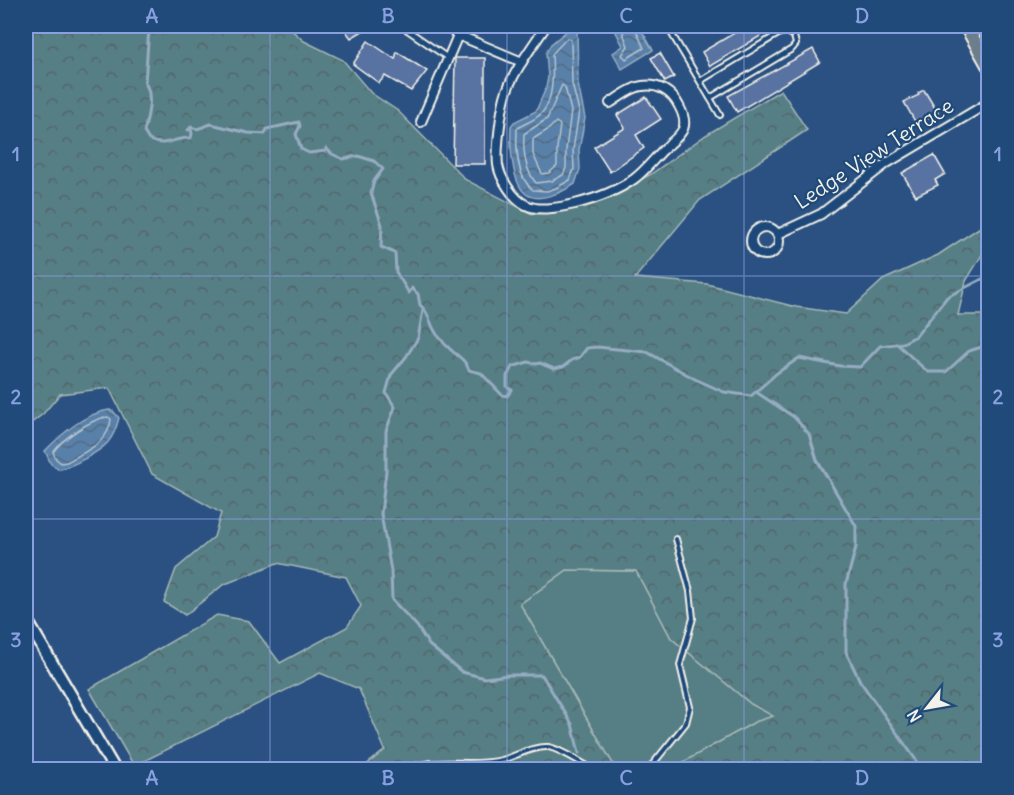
<svg xmlns="http://www.w3.org/2000/svg" width="1014" height="795" font-family="Delius,sans-serif">
	<style>
		.grass { fill: #577e85; stroke: #a6b8b6; stroke-width: 1.5 }
		.forest { fill: url(#forest-crowns); stroke: #a6b8b6; stroke-width: 1.5 }
		.water { fill: url(#water-waves); stroke: #96adc2; stroke-width: 1.5 }
		.lines { fill: none; stroke-linecap: round; stroke-linejoin: round }
		.shore { stroke: #b6c4cf; stroke-width: 1.5 }
		.stream { stroke: #96adc2; stroke-width: 3 }
		.building { fill: #5872a1; stroke: #f4f1e8; stroke-width: 1.5 }
		.lane-casing { stroke: #f4f1e8; stroke-width: 8 }
		.street-casing { stroke: #f4f1e8; stroke-width: 12 }
		.secondary-casing { stroke: #f4f1e8; stroke-width: 15 }
		.primary-casing { stroke: #f4f1e8; stroke-width: 16 }
		.lane { stroke: #1f4a7a; stroke-width: 4 }
		.street { stroke: #1f4a7a; stroke-width: 8 }
		.secondary { stroke: #1f4a7a; stroke-width: 10 }
		.primary { stroke: #6c7d8c; stroke-width: 12 }
		.grid { fill: none; stroke: #88a0e0; stroke-width: 1.5; stroke-opacity: 0.55 }
		.labels { text-anchor: middle; stroke-width: 4.5; stroke-linejoin: round; paint-order: stroke }
		.street-label { font-size: 21px; fill: #f4f1e8; stroke: #1f4a7a }
		.neatline { fill: none; stroke: #88a0e0; stroke-width: 2 }
		.grid-label { font-size: 20px; text-anchor: middle; font-weight: bold; fill: #88a0e0 }
	</style>
	<defs>
		<pattern id="forest-crowns" width="20" height="18" patternUnits="userSpaceOnUse" patternTransform="scale(1.5)"><rect width="20" height="18" fill="#577e85"/><path d="M2 6a3 3 0 1 1 6 0M12 15a3 3 0 1 1 6 0" fill="none" stroke="#516669"/></pattern>
		<pattern id="water-waves" width="16" height="10" patternUnits="userSpaceOnUse" patternTransform="scale(1.5)"><rect width="16" height="10" fill="#5880a9"/><path d="M0 5q4-4 8 0t8 0" fill="none" stroke="#526a81"/></pattern>
	</defs>
	<rect width="100%" height="100%" fill="#2a5182"/>
	<filter id="ink" filterUnits="userSpaceOnUse"><feTurbulence type="fractalNoise" baseFrequency=".0167" numOctaves="2"/><feDisplacementMap in="SourceGraphic" scale="12" xChannelSelector="R" yChannelSelector="G"/><feConvolveMatrix kernelMatrix="1 2 1 2 8 2 1 2 1" color-interpolation-filters="sRGB"/></filter>
	<g filter="url(#ink)">
		<path class="grass" d="M567 570 636 571 671 638 751 704 774 716 755 722 671 769H616L520 604Z"/>
		<path class="forest" d="M26 26H287L304 41 343 60 371 93 398 111 466 180 532 214 548 213 609 197 651 174 706 135 781 90 807 130 700 200 635 278 707 284 796 307 846 314 883 280 938 255 988 222V245L966 281 958 315H984L988 318V769H671L755 722 773 716 751 704 671 638 636 571 567 570 520 604 616 769H361L385 750 359 689 320 673 134 766 89 689 217 615 249 621 280 663 347 627 361 606 346 577 277 563 223 585 185 615 164 602 176 569 214 537 221 513 152 474 109 388 60 394 43 414 26 427Z"/>
		<g class="water">
			<path d="M573 26 577 27 578 84 585 118 579 150 580 169 575 184C564 191 539 204 526 194 511 182 510 143 511 126L514 122 536 111 546 88 548 77 546 53 551 44Z"/>
			<path d="M622 26H639L653 50 622 69 613 53 623 46 615 30Z"/>
			<path d="M109 410 113 411 119 418C113 441 106 447 86 458 77 463 70 467 59 469L51 464 45 451C61 434 86 413 109 410Z"/>
		</g>
		<g class="lines">
			<g class="shore">
				<path d="M625 26 623 33 628 46 622 55 626 59 644 48 634 26"/>
				<path d="M567 38 571 40 572 84 579 111 573 150 574 169 570 180 556 188 547 191 533 190C516 177 516 148 517 129 522 124 531 122 537 117 555 105 553 72 552 54Z"/>
				<path d="M562 85 565 87 571 111 566 149V168L563 175 552 181 536 183C525 170 523 150 524 134L547 119Z"/>
				<path d="M556 122 560 125 557 148V166L549 173 542 174 533 154V139L549 129Z"/>
				<path d="M108 417 111 419C109 443 86 451 67 462L61 463 56 459 53 452C62 439 92 418 108 417Z"/>
			</g>
			<g class="stream">
				<path d="M144 26 149 28 145 83C154 95 147 119 144 132L149 140C166 148 174 137 191 138L192 134 191 129 188 130 191 127 197 129 211 124 248 133 265 134 267 129 299 122 300 126 296 134 301 149 309 153 326 151V148L332 154 343 159 358 156 374 161 383 169 374 181 371 193 382 225 381 247 395 253 396 272 409 293 412 288 418 294 420 305C430 312 430 328 439 337 442 340 444 344 448 347 455 355 465 358 469 370L481 373 502 395 507 396 512 390 507 387V376L512 367 528 362 536 364 540 363 554 369 563 367 572 360 580 357 587 348 597 347 647 352 695 379 724 392 751 396 777 373 799 358 840 366 860 367 880 346 903 343 916 336 947 297 988 276"/>
				<path d="M423 310 418 338 406 357 391 375 386 393 395 407 386 431V471L381 514 391 571 392 600 417 626 429 645 462 672 485 678 509 675H542L572 724 579 753"/>
				<path d="M897 344 928 372H946L969 351 988 345"/>
				<path d="M756 392 794 417 809 434 817 460 856 526V547L846 584V652L860 681 916 760 918 770"/>
			</g>
		</g>
		<g class="building">
			<path d="M342 26H371L351 38Z"/>
			<path d="M746 26H777L710 66 702 52Z"/>
			<path d="M368 41 395 59 397 52 427 71 411 91 385 76 379 83 353 64Z"/>
			<path d="M813 49 820 62 737 112 728 96Z"/>
			<path d="M660 53 674 77 665 82 651 58Z"/>
			<path d="M455 58H485V164H453Z"/>
			<path d="M924 90 938 113 917 125 904 102 919 95 918 93Z"/>
			<path d="M646 97 661 119 636 135 644 148 610 172 594 147 625 128 617 115Z"/>
			<path d="M934 155 945 174 935 180 938 185 916 196 902 173Z"/>
		</g>
		<g class="lines">
			<defs>
				<g id="lane">
					<path d="M409 26 406 29 448 58"/>
					<path d="M667 26 720 115"/>
					<path d="M829 26 831 28 835 26"/>
					<path d="M700 81 780 33 787 32 794 36 796 44 792 49 710 98"/>
					<path d="M406 770C431 756 472 768 502 760 516 756 533 746 548 747 558 748 584 764 594 770"/>
					<path d="M648 770 686 723 690 707 680 665 693 618 690 591 676 539"/>
				</g>
				<g id="street">
					<path d="M446 26 458 35 522 62"/>
					<path d="M546 26C534 44 510 76 505 97 501 113 496 149 498 165 500 178 513 199 526 205 539 212 561 207 575 204 595 199 617 191 634 179 645 171 653 160 663 150 679 135 692 130 679 106 672 92 658 83 642 86 632 87 618 98 610 103"/>
					<path d="M421 122 458 35"/>
					<circle cx="765" cy="241" r="14"/>
					<path d="M778 234 821 214 887 163 988 103"/>
				</g>
				<path id="secondary" d="M26 619 115 770"/>
				<path id="primary" d="M966 26 988 65"/>
			</defs>
			<use href="#lane" class="lane-casing"/>
			<use href="#street" class="street-casing"/>
			<use href="#secondary" class="secondary-casing"/>
			<use href="#primary" class="primary-casing"/>
			<use href="#lane" class="lane"/>
			<use href="#street" class="street"/>
			<use href="#secondary" class="secondary"/>
			<use href="#primary" class="primary"/>
		</g>
	</g>
	<path class="grid" d="M270 26V770M507 26V770M744 26V770M26 276H988M26 519H988"/>
	<g class="labels">
		<g class="street-label">
			<text transform="translate(874 154) rotate(-33)" y="7">Ledge View Terrace</text>
		</g>
	</g>
	<rect width="1014" height="795" fill="none" stroke="#1f4a7a" stroke-width="66"/>
	<g transform="translate(927 708) rotate(239)" stroke="#1f4a7a" stroke-width="4.5" paint-order="stroke">
	<path d="M0-4.5L10 22L0 15L-10 22Z" fill="#f4f1e8"/>
	<text y="-9" font-size="16" font-weight="bold" text-anchor="middle" fill="#f4f1e8">N</text>
	</g>
	<rect x="33" y="33" width="948" height="729" class="neatline"/>
	<g class="grid-label">
		<text x="152" y="23">A</text>
		<text x="388" y="23">B</text>
		<text x="626" y="23">C</text>
		<text x="862" y="23">D</text>
		<text x="16" y="161">1</text>
		<text x="998" y="161">1</text>
		<text x="16" y="404">2</text>
		<text x="998" y="404">2</text>
		<text x="16" y="647">3</text>
		<text x="998" y="647">3</text>
		<text x="152" y="785">A</text>
		<text x="388" y="785">B</text>
		<text x="626" y="785">C</text>
		<text x="862" y="785">D</text>
	</g>
</svg>
